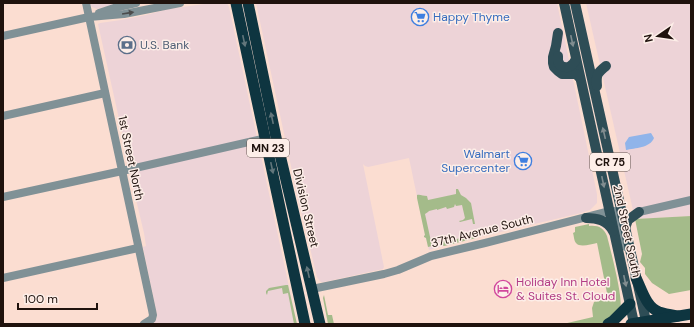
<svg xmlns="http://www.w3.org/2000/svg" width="694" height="327" font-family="'DM Sans',sans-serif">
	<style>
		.commercial { fill: #edd3d7 }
		.green { fill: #a4bb8a }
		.water { fill: #90b4ea }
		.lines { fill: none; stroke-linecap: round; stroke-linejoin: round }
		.minor { stroke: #809196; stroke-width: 8 }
		.major { stroke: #2e4d56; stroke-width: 10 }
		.highway { stroke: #0e3540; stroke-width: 11 }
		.oneway { fill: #4b4b4b }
		.oneway2 { fill: #62767b }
		.oneway3 { fill: #818d90 }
		.labels { text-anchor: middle; stroke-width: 3; stroke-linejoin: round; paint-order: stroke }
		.shield { fill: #fdeee8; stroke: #62544f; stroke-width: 1 }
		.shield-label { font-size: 11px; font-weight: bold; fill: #1f120d }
		.shop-label { font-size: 12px; fill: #366cbe; stroke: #fdeee8; text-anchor: start }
		.service-label { font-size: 12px; fill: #4e5e75; stroke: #fdeee8; text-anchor: start }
		.street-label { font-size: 12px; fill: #1f120d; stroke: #fdeee8 }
		.hotel-label { font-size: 12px; fill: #b23c85; stroke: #fdeee8; text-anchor: start }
	</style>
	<rect width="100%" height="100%" fill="#fbddd1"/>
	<g class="commercial">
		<path d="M89 3H120L97 9 92 7Z"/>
		<path d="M211 3H227L229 7 297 324H154L157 318V314L143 247 146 246 144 233 133 187 131 173 98 24 100 23 121 20 146 15 169 9Z"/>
		<path d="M256 3H557L597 194V203L590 210 581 213 458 242 429 250 426 238 424 237V236L425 235 409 158 368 167 365 166 363 164 384 267 383 269 324 282H321L319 280 317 277 297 194Z"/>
		<path d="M586 3H691V216L635 219Z"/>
	</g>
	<g class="green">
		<path d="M456 189H458L461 195 466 198 471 203 475 224H473L472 219 460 222 459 221 463 220 465 218 462 205 456 206 455 204 454 207 447 209 446 207 437 210V209L429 211 428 212 425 214 432 246 428 247 426 238 424 237V236L425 235 417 198V195C420 194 423 196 427 196L428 200 456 194Z"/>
		<path d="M691 216V290L669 294 652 283 645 274V268L640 262 642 254 635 219Z"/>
		<path d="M589 224V226C598 225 604 228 607 236 610 248 624 300 620 308 617 312 605 323 601 324H563L593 317 592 308 594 302 608 298 597 243C591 244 580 248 576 243 574 241 574 236 573 233L575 232V227Z"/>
		<path d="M476 230 477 231 478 236 476 238 444 246 442 245 441 241 442 238H445L447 241 475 235V231Z"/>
		<path d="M286 285H288L297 324H294L288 293 283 294 282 288 268 291 267 295 266 293V291L269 288Z"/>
		<path d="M324 295 328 315H332L334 324H328L323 298Z"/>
	</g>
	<path class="water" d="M651 133 654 138C650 148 635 148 626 150L625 143 629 137Z"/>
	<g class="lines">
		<g class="minor">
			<path d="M86 3 152 310 153 315 152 319 144 324"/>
			<path d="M99 13 114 8 136 3"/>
			<path d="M3 36 89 17 124 14 180 3"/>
			<path d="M3 116 105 93"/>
			<path d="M3 197 122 171 266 138"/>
			<path d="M639 212 691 200"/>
			<path d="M3 278 138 248"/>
			<path d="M312 289 384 274 398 270 431 256 485 243 610 211H614L616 213 622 237 626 247"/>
		</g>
		<g class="major">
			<path d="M564 3 634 323"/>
			<path d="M575 3 646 321"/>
			<path d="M558 33 556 46 553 57V63L554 67 558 71 562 74H576L580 78"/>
			<path d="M558 56V61L560 65C567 70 573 66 576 59"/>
			<path d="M597 86C596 75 597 73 606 66"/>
			<path d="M586 218C597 218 607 220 613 231"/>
			<path d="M625 228 628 220 639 212"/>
		</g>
		<g class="highway">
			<path d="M236 3 305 324"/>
			<path d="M248 3 277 142 320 324"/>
			<path d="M636 278C642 290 646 307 659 312 665 314 672 315 678 316"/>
			<path d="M608 324 613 321 630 304"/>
			<path d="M631 324 691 314"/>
		</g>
	</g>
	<defs><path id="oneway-solid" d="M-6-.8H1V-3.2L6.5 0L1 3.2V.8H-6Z"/></defs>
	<use class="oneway" href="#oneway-solid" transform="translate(128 13) rotate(-9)"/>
	<g class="oneway2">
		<use href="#oneway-solid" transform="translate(244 41) rotate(78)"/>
		<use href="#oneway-solid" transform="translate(272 118) rotate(-102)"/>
		<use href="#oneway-solid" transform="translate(272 168) rotate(78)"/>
		<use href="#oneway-solid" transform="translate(308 272) rotate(-103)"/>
	</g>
	<g class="oneway3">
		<use href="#oneway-solid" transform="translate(572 41) rotate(78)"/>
		<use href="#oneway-solid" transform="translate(604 133) rotate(-103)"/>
		<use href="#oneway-solid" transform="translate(603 182) rotate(78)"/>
		<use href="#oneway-solid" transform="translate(625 281) rotate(78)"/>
	</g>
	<defs>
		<symbol id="supermarket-ring" viewBox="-11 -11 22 22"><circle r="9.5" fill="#fdeee8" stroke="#3f7fe0" stroke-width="1.5"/><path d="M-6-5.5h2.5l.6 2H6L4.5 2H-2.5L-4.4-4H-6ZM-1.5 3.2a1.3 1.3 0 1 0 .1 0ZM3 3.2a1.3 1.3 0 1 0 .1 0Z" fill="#3f7fe0"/></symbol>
		<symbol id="bank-ring" viewBox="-11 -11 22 22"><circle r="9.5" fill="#fdeee8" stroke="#5c6f8a" stroke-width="1.5"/><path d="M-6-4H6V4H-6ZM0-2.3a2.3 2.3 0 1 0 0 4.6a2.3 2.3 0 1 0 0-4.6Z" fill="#5c6f8a"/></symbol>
		<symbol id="hotel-ring" viewBox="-11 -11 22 22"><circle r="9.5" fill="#fdeee8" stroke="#d1479c" stroke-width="1.5"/><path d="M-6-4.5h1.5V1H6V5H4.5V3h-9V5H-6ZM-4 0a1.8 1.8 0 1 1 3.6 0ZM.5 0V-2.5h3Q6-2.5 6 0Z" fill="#d1479c"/></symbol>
	</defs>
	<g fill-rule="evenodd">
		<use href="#supermarket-ring" x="410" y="7" width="20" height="20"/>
		<use href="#bank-ring" x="117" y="35" width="20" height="20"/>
		<use href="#supermarket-ring" x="513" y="151" width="20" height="20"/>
		<use href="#hotel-ring" x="493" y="279" width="20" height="20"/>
	</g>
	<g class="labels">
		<g class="shield">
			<rect x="247" y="139" width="42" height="18" rx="3"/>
			<rect x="590" y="153" width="40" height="18" rx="3"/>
		</g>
		<g class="shield-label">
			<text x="268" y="152">MN 23</text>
			<text x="610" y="166">CR 75</text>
		</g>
		<g class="shop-label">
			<text x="433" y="21">Happy Thyme</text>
			<text x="510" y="158" text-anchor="end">Walmart<tspan x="510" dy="14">Supercenter</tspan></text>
		</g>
		<g class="service-label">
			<text x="140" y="49">U.S. Bank</text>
		</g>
		<g class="street-label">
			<text transform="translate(131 158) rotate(78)" y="4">1st Street North</text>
			<text transform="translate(306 208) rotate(77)" y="4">Division Street</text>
			<text transform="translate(482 231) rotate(-14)" y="4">37th Avenue South</text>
			<text transform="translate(627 231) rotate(78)" y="4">2nd Street South</text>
		</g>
		<g class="hotel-label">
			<text x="516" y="286">Holiday Inn Hotel<tspan x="516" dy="14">&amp; Suites St. Cloud</tspan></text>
		</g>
	</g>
	<rect width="694" height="327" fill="none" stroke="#1f120d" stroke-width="8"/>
	<g transform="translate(658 36) rotate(257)" stroke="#fdeee8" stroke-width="3" paint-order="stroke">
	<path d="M0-3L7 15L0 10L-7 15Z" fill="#1f120d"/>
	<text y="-6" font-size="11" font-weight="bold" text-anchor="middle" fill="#1f120d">N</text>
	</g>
	<path d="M18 303v6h79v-6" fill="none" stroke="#1f120d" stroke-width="2"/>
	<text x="24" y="303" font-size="12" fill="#1f120d" stroke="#fdeee8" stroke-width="3" paint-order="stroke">100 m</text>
</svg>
